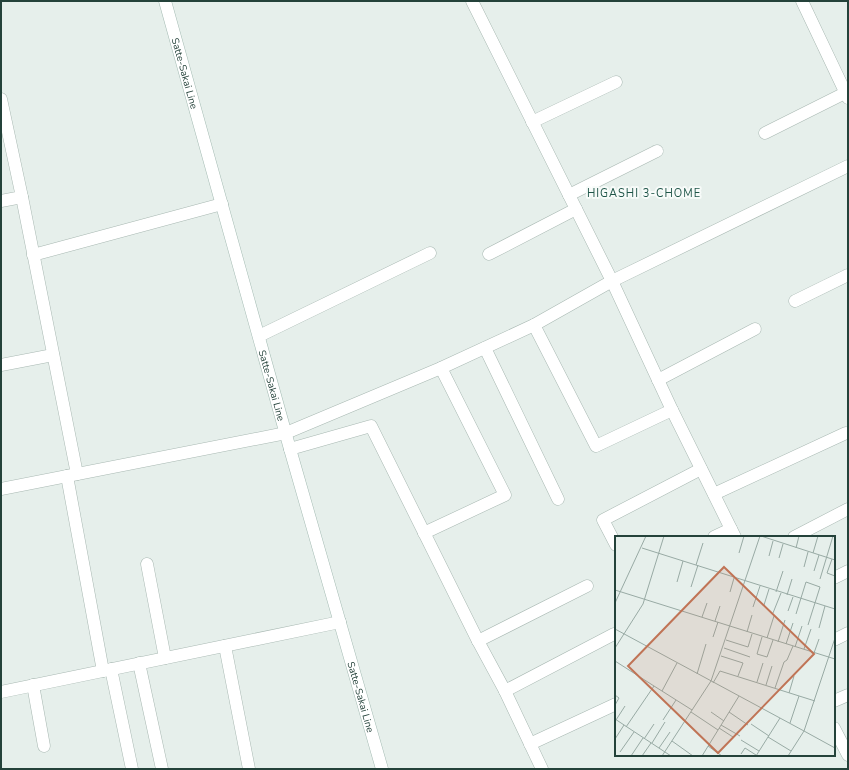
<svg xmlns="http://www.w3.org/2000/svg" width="849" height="770" font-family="'Nunito Sans',sans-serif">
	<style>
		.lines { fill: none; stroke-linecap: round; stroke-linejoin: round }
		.street-casing { stroke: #a8b8b2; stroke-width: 13 }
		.secondary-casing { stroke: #a4bbb3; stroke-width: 13 }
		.street { stroke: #fff; stroke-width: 12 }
		.secondary { stroke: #fff; stroke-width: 12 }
		.labels { text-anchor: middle; stroke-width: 4; stroke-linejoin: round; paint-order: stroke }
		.street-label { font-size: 10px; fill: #24423a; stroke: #f7fbf9 }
		.neighbourhood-label { font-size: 11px; letter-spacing: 1px; fill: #1f5548; stroke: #f7fbf9 }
		.inset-road { fill: none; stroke: #98aaa4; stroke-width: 1 }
		.view { fill: #c07456; fill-opacity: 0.15; stroke: #c07456; stroke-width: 2 }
		.inset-edge { fill: none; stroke: #24423a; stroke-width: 2 }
	</style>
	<rect width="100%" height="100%" fill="#e6efeb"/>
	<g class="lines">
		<defs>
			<g id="street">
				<path d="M472 1 612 281 672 410 735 537"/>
				<path d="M802 1 848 98"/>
				<path d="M1 99 22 197 1 201"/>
				<path d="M532 122 616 82"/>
				<path d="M765 133 845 93"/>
				<path d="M569 195 657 151"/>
				<path d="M22 197 77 474"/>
				<path d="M489 254 576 209"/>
				<path d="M33 255 222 204"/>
				<path d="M795 301 848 275"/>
				<path d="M534 325 596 446 672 410"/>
				<path d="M259 336 430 253"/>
				<path d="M485 348 558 499"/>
				<path d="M1 365 53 355"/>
				<path d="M658 380 755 329"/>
				<path d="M290 449 371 426 478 641 505 691 542 769"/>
				<path d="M67 476 103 671"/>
				<path d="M1 489 286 433 441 368 534 325 612 281 848 166"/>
				<path d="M714 494 846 433"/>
				<path d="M424 533 505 495 441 368"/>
				<path d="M714 537 731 529"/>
				<path d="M794 537 848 509"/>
				<path d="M616 545 603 520 701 469"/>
				<path d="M147 564 165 658"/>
				<path d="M834 578 848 571"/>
				<path d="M834 640 848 633"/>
				<path d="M478 641 587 586"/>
				<path d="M225 646 249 769"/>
				<path d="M139 663 162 769"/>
				<path d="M111 669 132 769"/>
				<path d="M33 685 44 746"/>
				<path d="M505 691 614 634"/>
				<path d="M1 692 340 622"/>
				<path d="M834 701 848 695"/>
				<path d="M834 728 848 755"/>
				<path d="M530 744 616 704"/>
			</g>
			<g id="secondary">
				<path id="s1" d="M165 1 290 449 382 769"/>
			</g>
		</defs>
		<use href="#street" class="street-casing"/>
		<use href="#secondary" class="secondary-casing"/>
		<use href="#street" class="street"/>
		<use href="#secondary" class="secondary"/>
	</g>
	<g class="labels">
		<g class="street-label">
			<text dy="4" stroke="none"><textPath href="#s1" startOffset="75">Satte-Sakai Line</textPath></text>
			<text dy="4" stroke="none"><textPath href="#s1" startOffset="399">Satte-Sakai Line</textPath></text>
			<text dy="4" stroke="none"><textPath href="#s1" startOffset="723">Satte-Sakai Line</textPath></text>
		</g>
		<g class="neighbourhood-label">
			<text x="644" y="197">HIGASHI 3-CHOME</text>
		</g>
	</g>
	<g transform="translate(615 536)">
		<rect width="220" height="220" fill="#e6efeb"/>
		<path class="inset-road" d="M146 0 220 24M27 12 220 73M181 12 184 0M124 17 129 0M198 17 203 0M154 20 158 5M164 22 168 8M217 23 212 37 220 40M81 29 88 7M189 31 193 16M199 35 204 19M205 43 218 0M62 46 68 25M76 51 83 29M0 54 220 123M115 56 119 42M161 56 168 35M172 59 177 43M0 67 31 0M149 69 154 53M138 71 145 50M173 75 178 61M158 77 166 57M181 78 191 46 205 51 193 89M87 81 92 67M100 85 105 70M204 92 210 70M0 93 189 195 220 102M132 96 137 79M98 101 103 86M147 101 142 118 152 121 158 104M152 102 159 80M111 104 133 111 137 98M163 106 170 84M171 108 178 87M180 111 187 90M0 112 28 68 49 0M109 112 135 121M189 113 196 93M199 117 204 103M106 120 128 127 123 140M0 125 39 150 11 191M82 138 91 108M142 146 148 127M98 147 105 135 200 165M151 149 157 130M39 150 77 174M160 152 169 126 172 124 178 110M47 155 62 127M174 157 179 140M0 159 4 162 0 169M76 176 103 194M96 176 109 185M114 176 133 189M0 183 56 220M1 184 10 170M48 184 61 164M175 187 184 160M136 188 154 200M106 189 125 200M104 192 118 201M153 201 176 215M0 203 9 189M29 203 39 188M126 204 144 215M57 205 78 220M37 207 50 186M93 210 107 220M44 212 55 196M5 216 19 196M126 218 130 212 141 219M16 220 28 202M27 220 36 207M47 220 96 145 145 0M87 220 124 160M141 220 165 182M173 220 189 195 220 212"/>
		<path class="view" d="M109 31 199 118 103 217 13 130Z"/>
		<rect width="220" height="220" class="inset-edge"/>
	</g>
	<rect width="849" height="770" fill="none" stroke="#24423a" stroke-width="4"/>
</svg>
